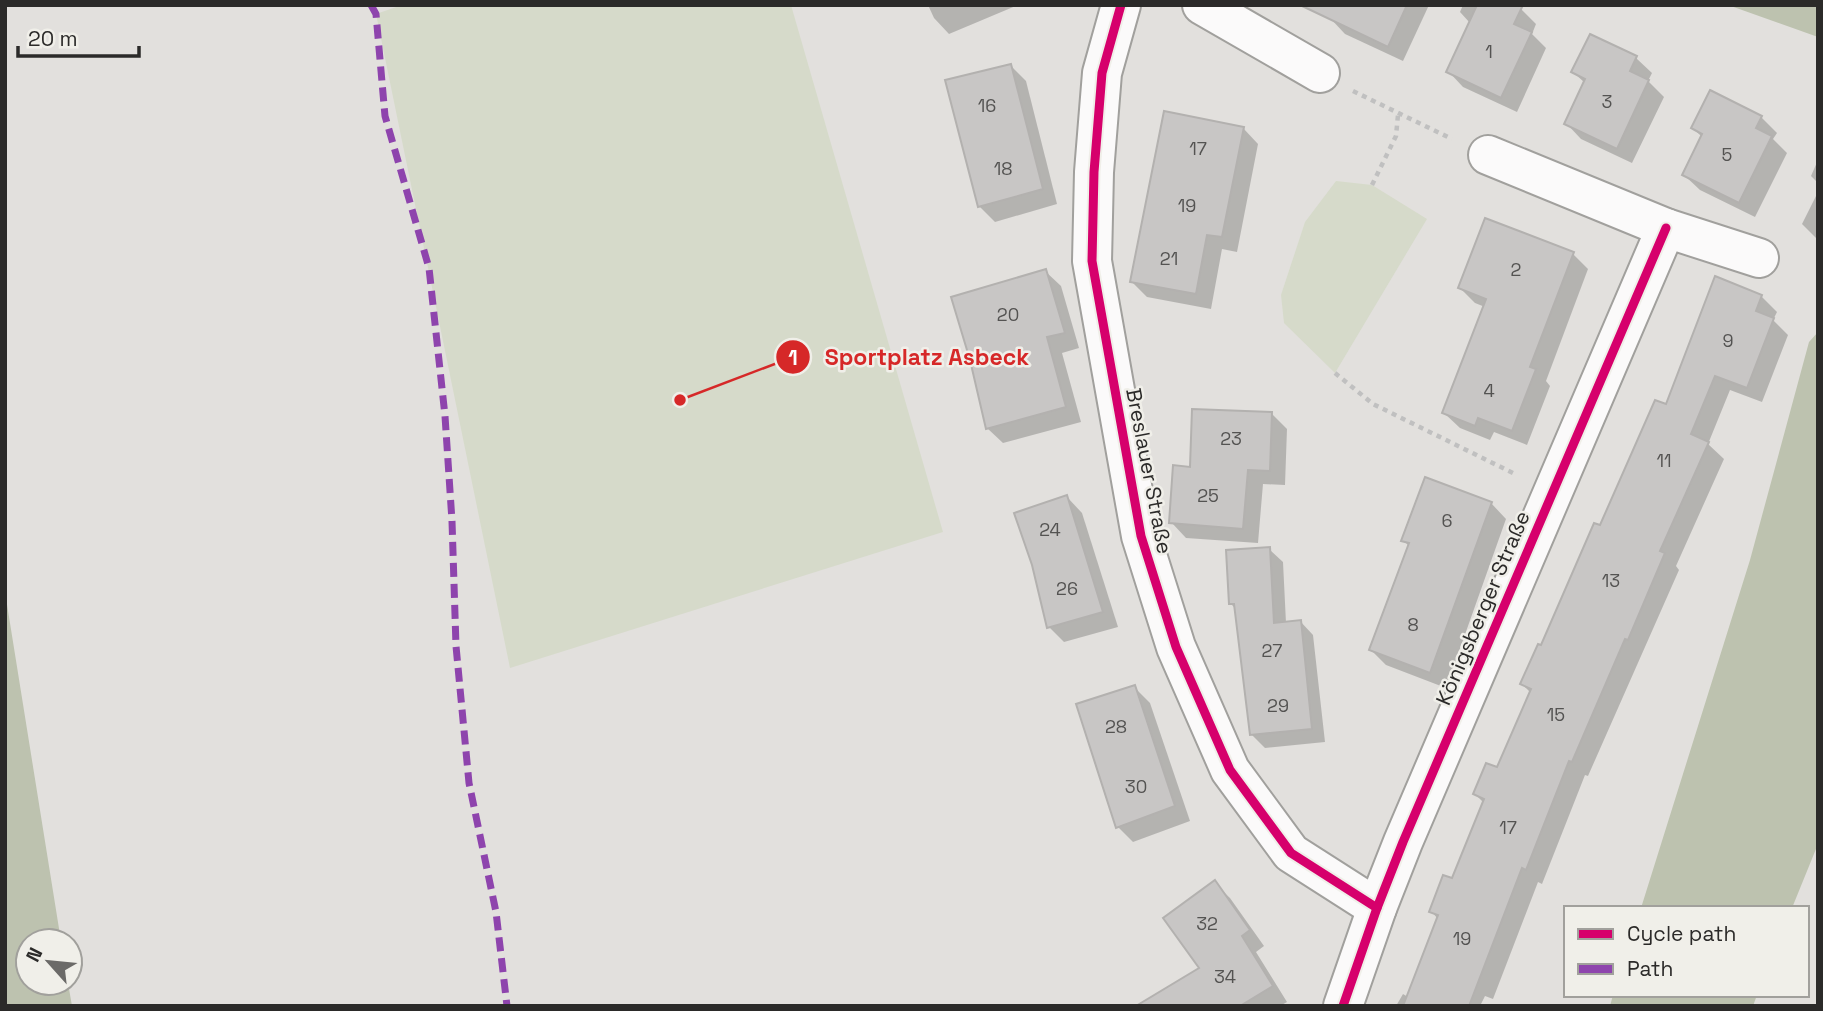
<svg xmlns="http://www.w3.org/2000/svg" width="1823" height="1011" font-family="'Space Grotesk',sans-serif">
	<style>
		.green { fill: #d6daca }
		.forest { fill: #bdc2af }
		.shadow { fill: #0003 }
		.building { fill: #c8c6c5; stroke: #b3b1af; stroke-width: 2 }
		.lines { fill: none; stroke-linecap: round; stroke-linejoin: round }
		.minor-casing { stroke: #a1a09d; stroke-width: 42 }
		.path { stroke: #c0c0c0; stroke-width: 4.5; stroke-dasharray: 5 5; stroke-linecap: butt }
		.minor { stroke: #fbfafa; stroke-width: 38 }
		.quiet { stroke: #8e44ad; stroke-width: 7; stroke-dasharray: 14 7; stroke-linecap: butt }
		.cycleway-casing { stroke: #f0efe9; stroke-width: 13 }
		.cycleway { stroke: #d6006c; stroke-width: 9 }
		.labels { text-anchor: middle; stroke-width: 5; stroke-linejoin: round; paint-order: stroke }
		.number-label { font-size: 18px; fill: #545352 }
		.street-label { font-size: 21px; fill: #2b2a29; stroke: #f0efe9 }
		.leader { fill: none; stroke: #d62828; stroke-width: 2.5 }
		.callout-dot { fill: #d62828; stroke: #f0efe9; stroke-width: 2.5 }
		.mark-label { font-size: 21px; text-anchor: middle; font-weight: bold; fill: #fff }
		.callout-label { font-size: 23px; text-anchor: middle; font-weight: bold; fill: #d62828; stroke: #f0efe9; stroke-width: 5; stroke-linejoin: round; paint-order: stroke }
	</style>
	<rect width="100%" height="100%" fill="#e2e0dd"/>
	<g class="green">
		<path d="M402 5H791L943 532 510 668 376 14Z"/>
		<path d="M1336 181 1372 185 1427 219 1335 373 1284 323 1281 295 1305 222Z"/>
	</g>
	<g class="forest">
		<path d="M1728 5H1818V37Z"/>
		<path d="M1818 332V844L1792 908H1641L1750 560 1809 342Z"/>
		<path d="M5 592 61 941H28V983H68L72 1006H5Z"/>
		<path d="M1613 995H1757L1753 1006H1610Z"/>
	</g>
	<g class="shadow">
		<path d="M928 5H1018L949 34 934 18Z"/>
		<path d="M1336 5H1429L1403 61 1345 34 1330 18Z"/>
		<path d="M1463 5H1513L1521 9 1536 24 1532 34 1546 48 1517 112 1463 87 1448 71 1470 23 1460 12Z"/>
		<path d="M1591 36 1636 58 1652 73 1648 81 1664 97 1632 163 1581 139 1566 123 1585 83 1573 72Z"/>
		<path d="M1011 66 1026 81 1057 204 995 222 980 207 947 82Z"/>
		<path d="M1761 117 1777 133 1773 139 1787 153 1755 217 1700 190 1684 175 1702 137 1693 128Z"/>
		<path d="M1243 128 1258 144 1237 252 1222 249 1211 309 1147 297 1132 282Z"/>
		<path d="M1818 160V183L1811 176Z"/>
		<path d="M1818 192V240L1802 224Z"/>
		<path d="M1573 254 1588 269 1546 381 1550 386 1527 445 1494 432 1490 440 1460 428 1444 413 1485 307 1475 303 1460 288Z"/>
		<path d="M1045 271 1061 286 1079 348 1062 353 1081 422 1003 443 987 428Z"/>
		<path d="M1761 296 1777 312 1773 320 1788 335 1762 402 1730 390 1708 444 1724 459 1676 566 1679 570 1588 776 1585 775 1542 884 1538 882 1493 999 1485 996 1480 1006H1396L1403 994 1408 997 1438 919 1431 911 1453 881 1484 803 1475 794 1498 769 1531 693 1522 684 1601 527 1667 406Z"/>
		<path d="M1271 413 1287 429 1285 485 1263 484 1258 543 1186 538 1171 522 1191 469Z"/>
		<path d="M1067 497 1082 513 1118 627 1064 642 1049 627Z"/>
		<path d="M1491 503 1506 519 1446 688 1386 665 1371 650 1409 546 1403 540Z"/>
		<path d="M1269 549 1283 562 1286 623 1300 621 1313 635 1325 742 1265 748 1252 735 1237 610 1231 604Z"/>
		<path d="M1134 687 1150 703 1190 821 1133 842 1118 827Z"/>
		<path d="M1214 883 1230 898 1264 946 1256 952 1287 1002 1280 1006H1182L1201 968Z"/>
	</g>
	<g class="building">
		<path d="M1300 5H1407L1388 47Z"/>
		<path d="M1477 5H1523L1514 24 1532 32 1501 98 1446 72Z"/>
		<path d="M1590 34 1637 56 1630 71 1649 80 1617 149 1564 124 1585 79 1571 72Z"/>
		<path d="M1011 64 1043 189 978 207 945 80Z"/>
		<path d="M1710 90 1762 116 1756 128 1772 136 1739 203 1682 175 1702 134 1691 128Z"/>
		<path d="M1164 111 1244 127 1222 237 1207 235 1196 294 1130 282Z"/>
		<path d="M1485 218 1574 252 1530 367 1536 369 1512 431 1478 418 1475 426 1442 413 1486 299 1458 288Z"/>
		<path d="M1046 269 1065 333 1047 337 1066 407 986 429 970 360 951 297Z"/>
		<path d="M1715 276 1762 295 1756 311 1774 318 1747 388 1715 376 1691 434 1709 442 1660 551 1665 553 1628 640 1625 639 1572 762 1569 761 1526 870 1522 868 1469 1006H1403L1438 915 1429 912 1443 875 1452 878 1484 799 1473 794 1486 763 1497 767 1531 689 1520 684 1538 644 1541 645 1594 523 1600 525 1655 400 1666 404Z"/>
		<path d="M1192 409 1272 412 1270 471 1248 470 1243 529 1169 523 1173 465 1190 467Z"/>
		<path d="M1425 477 1492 502 1430 673 1369 650 1409 543 1401 541Z"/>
		<path d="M1067 495 1103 612 1047 628 1032 565 1014 513Z"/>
		<path d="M1270 547 1274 623 1301 620 1312 729 1250 735 1234 604H1229L1226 550Z"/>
		<path d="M1135 685 1175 806 1116 828 1076 704Z"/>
		<path d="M1215 880 1250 930 1242 936 1273 986 1240 1006H1136L1199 968 1163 918Z"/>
	</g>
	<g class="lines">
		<defs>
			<g id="minor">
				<path d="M1121 5 1102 73 1094 172 1092 261 1141 536 1176 647 1230 770 1291 853 1377 908"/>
				<path d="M1202 5 1320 73"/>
				<path d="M1488 155 1666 228 1759 258"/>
				<path d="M1343 1006 1377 908 1403 842 1666 228"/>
			</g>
		</defs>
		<use href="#minor" class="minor-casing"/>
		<g class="path">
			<path d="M1353 91 1452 139"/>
			<path d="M1372 185 1396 136 1398 115"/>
			<path d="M1335 373 1373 404 1517 475"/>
		</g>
		<use href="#minor" class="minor"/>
		<path class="quiet" d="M371 5 376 14 385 116 429 268 445 416 452 521 456 646 469 783 496 912 507 1006"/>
		<defs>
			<g id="cycleway">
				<path d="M1121 5 1102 73 1094 172 1092 261 1141 536 1176 647 1230 770 1291 853 1377 908"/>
				<path d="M1343 1006 1377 908 1403 842 1666 228"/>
			</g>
		</defs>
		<use href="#cycleway" class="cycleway-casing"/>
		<use href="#cycleway" class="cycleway"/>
	</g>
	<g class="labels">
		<g class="number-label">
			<text x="1489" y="58">1</text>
			<text x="1607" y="108">3</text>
			<text x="987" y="112">16</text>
			<text x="1198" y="155">17</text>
			<text x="1727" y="161">5</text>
			<text x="1003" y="175">18</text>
			<text x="1187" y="212">19</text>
			<text x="1169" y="265">21</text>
			<text x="1516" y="276">2</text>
			<text x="1008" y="321">20</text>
			<text x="1728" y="347">9</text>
			<text x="1489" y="397">4</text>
			<text x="1231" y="445">23</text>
			<text x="1664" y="467">11</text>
			<text x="1208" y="502">25</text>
			<text x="1447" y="527">6</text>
			<text x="1050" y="536">24</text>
			<text x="1611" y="587">13</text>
			<text x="1067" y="595">26</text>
			<text x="1413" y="631">8</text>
			<text x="1272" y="657">27</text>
			<text x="1278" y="712">29</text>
			<text x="1556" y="721">15</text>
			<text x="1116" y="733">28</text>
			<text x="1136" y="793">30</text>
			<text x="1508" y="834">17</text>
			<text x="1207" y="930">32</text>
			<text x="1462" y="945">19</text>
			<text x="1225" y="983">34</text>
		</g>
		<g class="street-label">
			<text transform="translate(1149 471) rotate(79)" y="7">Breslauer Straße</text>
			<text transform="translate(1483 608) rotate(-67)" y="7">Königsberger Straße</text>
		</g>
	</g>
	<path class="leader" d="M680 400L793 357"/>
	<g class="callout-dot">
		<circle cx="680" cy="400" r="7"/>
		<circle cx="793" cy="357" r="18"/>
	</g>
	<g class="mark-label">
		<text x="793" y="365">1</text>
	</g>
	<g class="callout-label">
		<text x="927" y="365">Sportplatz Asbeck</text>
	</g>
	<rect width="1823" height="1011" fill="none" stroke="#2b2a29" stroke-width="14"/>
	<rect x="1564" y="906" width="245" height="91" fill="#f0efe9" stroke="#a1a09c" stroke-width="2"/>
	<rect x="1578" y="929" width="35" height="10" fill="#d6006c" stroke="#a1a09c" stroke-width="2"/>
	<text x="1627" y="941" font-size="21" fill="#2b2a29">Cycle path</text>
	<rect x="1578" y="964" width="35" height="10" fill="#8e44ad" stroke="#a1a09c" stroke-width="2"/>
	<text x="1627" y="976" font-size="21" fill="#2b2a29">Path</text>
	<g transform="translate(49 962) rotate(297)"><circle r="33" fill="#f0efe9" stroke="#a1a09c" stroke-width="2"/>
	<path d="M0-5L12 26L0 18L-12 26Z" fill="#6b6a68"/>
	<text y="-10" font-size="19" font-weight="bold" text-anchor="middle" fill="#2b2a29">N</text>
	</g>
	<path d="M18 46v10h121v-10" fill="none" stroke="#2b2a29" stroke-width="3.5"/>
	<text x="28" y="46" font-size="21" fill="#2b2a29" stroke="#f0efe9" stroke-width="5" paint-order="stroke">20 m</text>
</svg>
